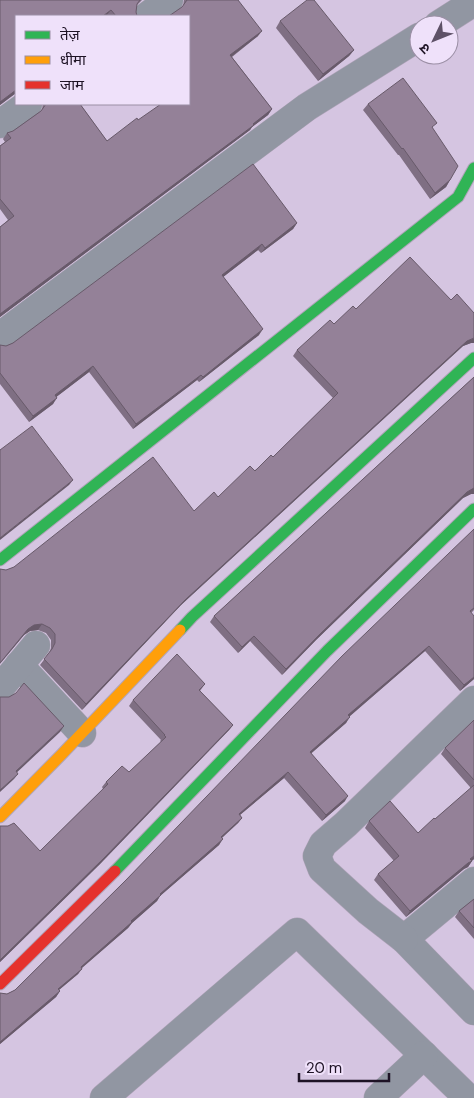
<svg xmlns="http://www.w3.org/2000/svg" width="474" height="1098" font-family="'DM Sans','Noto Sans Devanagari',sans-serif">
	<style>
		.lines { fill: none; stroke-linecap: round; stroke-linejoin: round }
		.street-casing { stroke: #b0a4b9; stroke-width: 29 }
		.fast-casing { stroke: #b0a4b9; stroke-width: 13 }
		.slow-casing { stroke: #b0a4b9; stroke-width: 13 }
		.jam-casing { stroke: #b0a4b9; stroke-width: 13 }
		.street { stroke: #9196a2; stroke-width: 28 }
		.fast { stroke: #30b455; stroke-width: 11 }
		.slow { stroke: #ff9f0a; stroke-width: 11 }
		.jam { stroke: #e5322d; stroke-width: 11 }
		.wall { fill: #7f6f83 }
		.shaded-wall { fill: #685a6a }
		.building { fill: #948198; stroke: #685a6a }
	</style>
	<rect width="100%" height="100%" fill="#d5c5e1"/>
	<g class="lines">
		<defs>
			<g id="street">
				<path d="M147 16 169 0"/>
				<path d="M438 25 474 2"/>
				<path d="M0 124 28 104"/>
				<path d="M0 336 307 107 419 37"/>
				<path d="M19 665 82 733"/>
				<path d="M0 688 36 645"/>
				<path d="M474 881 404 939 474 1011"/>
				<path d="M404 939 368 911 322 869 317 856 323 844 346 824 474 700"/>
				<path d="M104 1098 297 932 468 1098"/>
				<path d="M378 1098 424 1055"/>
			</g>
			<g id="fast">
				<path d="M0 560 458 197 474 168"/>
				<path d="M180 630 192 617 474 358"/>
				<path d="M115 871 327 651 474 509"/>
			</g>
			<path id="slow" d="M0 817 62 754 180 630"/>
			<path id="jam" d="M0 984 115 871"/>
		</defs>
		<use href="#street" class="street-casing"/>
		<use href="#fast" class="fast-casing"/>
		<use href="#slow" class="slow-casing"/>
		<use href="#jam" class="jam-casing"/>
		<use href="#street" class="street"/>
		<use href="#fast" class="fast"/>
		<use href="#slow" class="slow"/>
		<use href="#jam" class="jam"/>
	</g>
	<g class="wall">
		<path d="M0 0H142L137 5 136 12 137 16H108L107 15 106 16H16V93L0 105Z"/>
		<path d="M184 0H238L258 36 232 57 272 109 268 115 252 127 250 130 0 317V227L8 220 0 209V146L5 142 3 139 7 133 13 131 41 111 42 109 43 104H80L107 141 138 120 189 104 182 7 183 6Z"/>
		<path d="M280 21 354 50 349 56 318 81 276 28Z"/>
		<path d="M368 104 433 129 450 180 446 187 430 199 399 155H398L363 110Z"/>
		<path d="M297 223 293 229 261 253 258 250 223 277 259 335 199 382 197 380 133 429 89 372 56 397 53 404 29 422 0 384V345L6 346Z"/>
		<path d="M451 300 471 343 463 346 181 605 82 710 40 665 49 653 51 648V640L46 633 38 630 30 631 24 635 0 664V569L6 570 194 511 218 497 273 457 333 398 293 356 297 350 356 309Z"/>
		<path d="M474 377V494H471L463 498 316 640 282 675 250 641 238 653 210 622 214 616Z"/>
		<path d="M474 529V610L471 613 474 679 460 691 425 651 349 717 346 723 311 753 345 801 322 821 284 778 240 815 242 818 238 823 222 838 219 845 160 896 157 901 132 923 128 928 82 968 78 974 59 990 60 991 56 997 0 1044V993L7 994 15 990 126 880Z"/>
		<path d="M205 684 200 691 233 725 229 730 100 864 0 962V826L40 851 103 789 102 787 106 782 129 772 161 742 160 741 161 740 129 706 133 700Z"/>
		<path d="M474 720V859L472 861 468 867 464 869 406 917 374 880 378 874 394 861 365 828 369 821 418 833 435 819 470 789V787L441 754 445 748Z"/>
		<path d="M474 899V939L455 917 459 911Z"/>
	</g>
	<g class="shaded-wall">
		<path d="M111 10 106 16H103Z"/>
		<path d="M262 31 258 36 227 60 230 55Z"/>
		<path d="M354 50 349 56 318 81 323 74Z"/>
		<path d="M16 90V93L0 105V102Z"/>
		<path d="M272 109 268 115 252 127 250 130 0 317V314Z"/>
		<path d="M450 180 446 187 430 199 435 193Z"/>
		<path d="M297 223 293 229 261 253 265 248Z"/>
		<path d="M262 244 258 250 218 281 222 275Z"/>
		<path d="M263 329 259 335 199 382 203 377Z"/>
		<path d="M474 338V343H471L463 346 181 605 82 710 86 704 185 600 467 341Z"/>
		<path d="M93 366 89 372 51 401 55 395Z"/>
		<path d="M201 375 197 380 133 429 136 424Z"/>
		<path d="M57 398 53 404 29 422 33 416Z"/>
		<path d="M73 480 69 485 0 540V538Z"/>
		<path d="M474 488V494H471L463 498 316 640 282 675 286 669 320 634 467 492Z"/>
		<path d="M42 624 38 630 30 631 24 635 0 664 28 629 34 625Z"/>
		<path d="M254 636 250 641 238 653 242 647Z"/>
		<path d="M429 646 425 651 344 721 348 715Z"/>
		<path d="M474 677V679L460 691 464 685Z"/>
		<path d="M350 717 346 723 306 758 310 752Z"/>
		<path d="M233 725 229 730 100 864 0 962V960Z"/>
		<path d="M64 726 60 732 12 777 16 771Z"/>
		<path d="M288 772 284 778 235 819 239 814Z"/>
		<path d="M18 774 14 779 0 792V790Z"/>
		<path d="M348 796 345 801 322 821 326 815Z"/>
		<path d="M242 818 238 823 217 842 221 837Z"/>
		<path d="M223 839 219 845 160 896 157 901 132 923 128 928 77 972 81 967 160 894Z"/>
		<path d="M474 856V859L470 862 472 861 468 867 464 869 406 917 410 911Z"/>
		<path d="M82 969 78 974 54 994 58 989Z"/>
		<path d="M60 991 56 997 0 1044V1042Z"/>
	</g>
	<g class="building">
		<path d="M0 0H140L137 4 136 12 137 16H116L111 10 103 16H16V90L0 102Z"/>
		<path d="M187 0H238L262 31 230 55 272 109 253 124 254 125 0 314V227L14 216 0 199V146L11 138 7 133 13 131 41 111 46 104H80L107 141 137 118 138 120 161 104H189V16H169L182 7Z"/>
		<path d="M307 0H314L354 50 323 74 280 21Z"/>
		<path d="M403 78 437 123 432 127 458 166 450 180 435 193 403 148 402 149 368 104Z"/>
		<path d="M253 164 297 223 265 248 262 244 222 275 263 329 203 377 201 375 136 424 93 366 55 395 57 398 33 416 0 373V345L6 346 13 343Z"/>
		<path d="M410 257 451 300 457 294 474 313V338L467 341 185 600 86 704 44 659 52 649 55 643V634L50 628 42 624 34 625 28 629 0 663V569L6 570 14 567 153 457 194 511 214 492 218 497 250 466 255 471 271 455 273 457 338 393 297 350 330 320 334 324 353 306 356 309Z"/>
		<path d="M474 377V488L467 492 320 634 286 669 254 636 242 647 214 616Z"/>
		<path d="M32 426 73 480 0 538V450Z"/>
		<path d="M474 529V608L470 611 474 616V677L464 685 429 646 348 715 350 717 310 752 348 796 326 815 288 772 239 814 242 818 221 837 223 839 160 894 161 895 131 921 132 922 81 967 82 969 58 989 60 991 0 1042V993L7 994 15 990 126 880 342 656Z"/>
		<path d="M177 654 205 684 199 690 233 725 104 858 0 960V826H8L14 823 40 851 108 784 106 782 122 766 129 772 166 737 164 735H165L133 700Z"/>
		<path d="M24 683 64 726 16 771 18 774 0 790V697H9L16 693Z"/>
		<path d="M474 720V780L445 748Z"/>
		<path d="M474 785V856L470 859 472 861 468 863 410 911 378 874 399 856 369 821 390 801 418 833 434 818 435 819Z"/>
		<path d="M474 899V928L459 911Z"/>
	</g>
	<rect x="15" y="15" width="175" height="90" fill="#efe1fa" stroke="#9b8fa5"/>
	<rect x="25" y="31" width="25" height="8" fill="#30b455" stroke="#9b8fa5"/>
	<text x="60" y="40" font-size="15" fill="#1e1325">तेज़</text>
	<rect x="25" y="56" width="25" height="8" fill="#ff9f0a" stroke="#9b8fa5"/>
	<text x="60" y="65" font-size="15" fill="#1e1325">धीमा</text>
	<rect x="25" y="81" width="25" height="8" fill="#e5322d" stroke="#9b8fa5"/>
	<text x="60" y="90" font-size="15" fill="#1e1325">जाम</text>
	<g transform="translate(434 40) rotate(227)"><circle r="24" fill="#efe1fa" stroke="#9b8fa5"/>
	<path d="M0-4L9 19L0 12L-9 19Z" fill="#5e5167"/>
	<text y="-8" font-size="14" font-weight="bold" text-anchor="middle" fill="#1e1325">उ</text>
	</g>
	<path d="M299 1073v8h90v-8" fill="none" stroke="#1e1325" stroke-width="2.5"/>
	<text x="306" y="1073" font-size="15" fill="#1e1325" stroke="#efe1fa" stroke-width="4" paint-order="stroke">20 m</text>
</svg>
